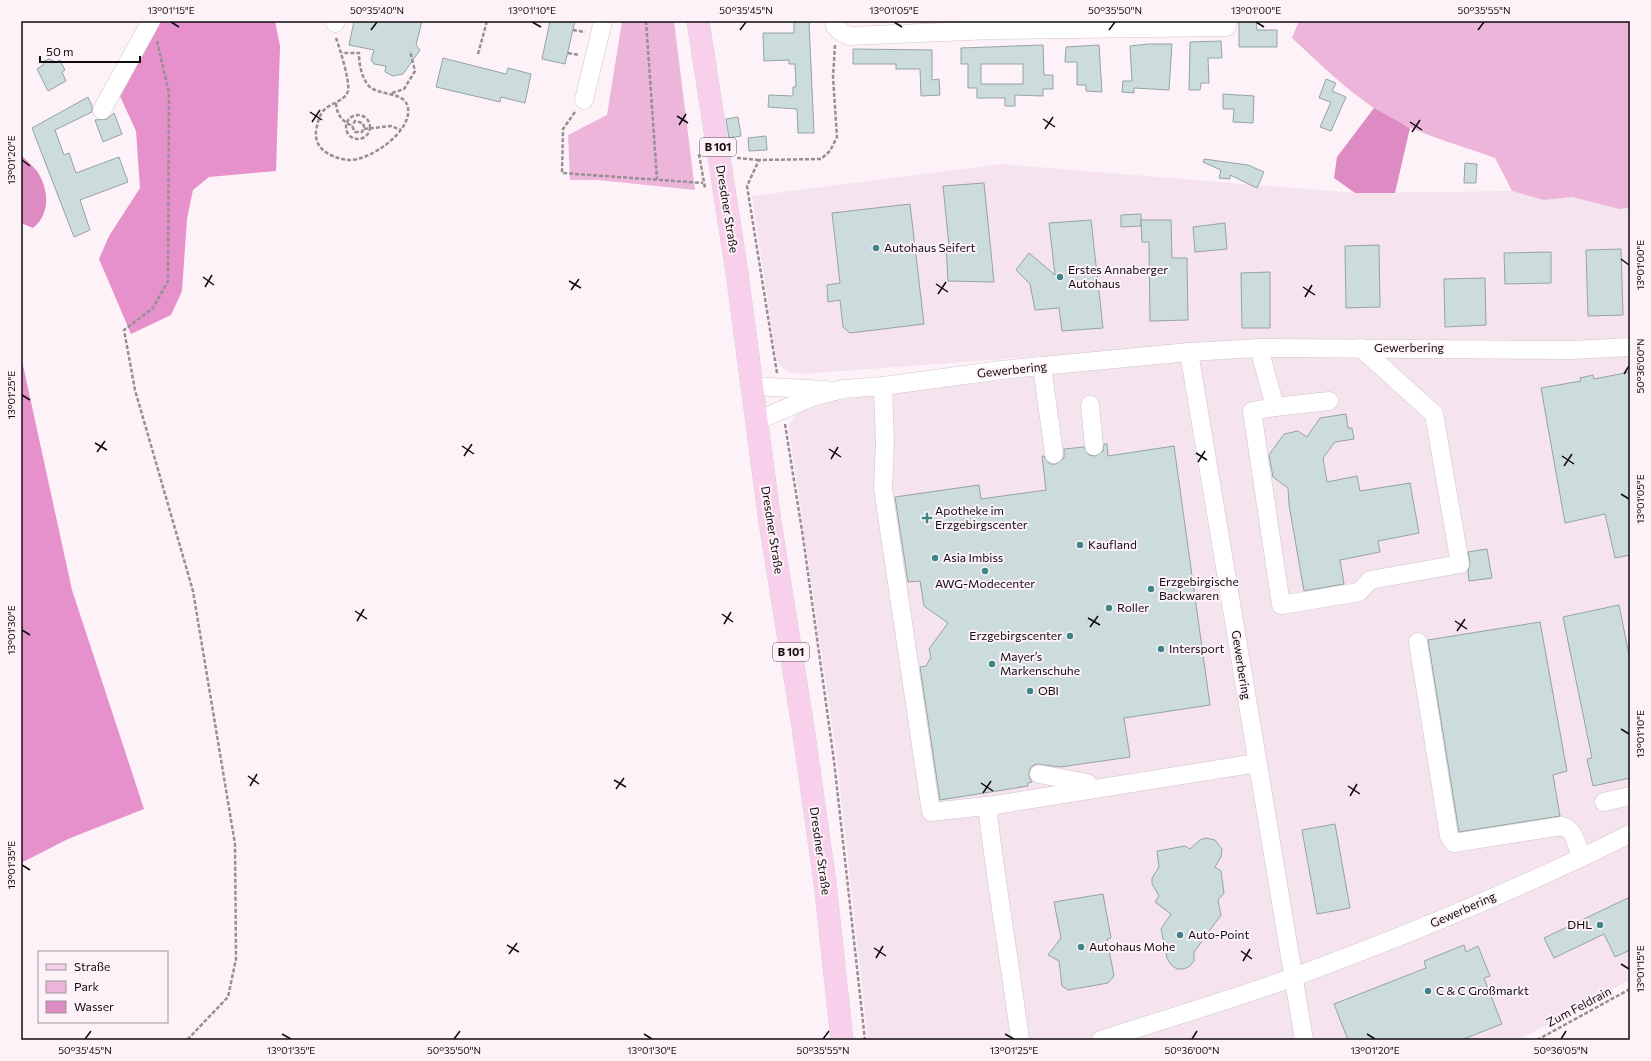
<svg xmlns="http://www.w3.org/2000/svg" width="1651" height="1061" font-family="Commissioner,sans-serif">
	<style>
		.built { fill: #f5e3ee }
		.green { fill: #ecb5d9 }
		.forest { fill: #e691cb }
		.water { fill: #de8bc4 }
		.building { fill: #ccdbdb; stroke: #95a3a3; fill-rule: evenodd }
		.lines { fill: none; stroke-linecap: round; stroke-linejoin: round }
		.minor-casing { stroke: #d0c5cc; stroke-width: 19 }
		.major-casing { stroke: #d4d3d4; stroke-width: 23 }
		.path { stroke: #978f94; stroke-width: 2.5; stroke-dasharray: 4 2; stroke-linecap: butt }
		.minor { stroke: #fff; stroke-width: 18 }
		.major { stroke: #f9d0eb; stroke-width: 22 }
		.ticks { fill: none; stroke: #0f0b0e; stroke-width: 1.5 }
		.poi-dot { fill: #3d8587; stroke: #fef2f9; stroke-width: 1.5 }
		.labels { text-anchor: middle; stroke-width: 4; stroke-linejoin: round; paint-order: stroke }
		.shield { fill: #fef2f9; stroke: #575054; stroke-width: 1 }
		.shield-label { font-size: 11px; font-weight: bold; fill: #0f0b0e }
		.street-label { font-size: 12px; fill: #0f0b0e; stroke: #fef2f9 }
		.poi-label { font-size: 12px; fill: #0f0b0e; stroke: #fef2f9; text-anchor: start }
		.neatline { fill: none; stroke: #0f0b0e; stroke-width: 1.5 }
		.ticks-label { font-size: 10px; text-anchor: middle; fill: #0f0b0e }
	</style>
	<rect width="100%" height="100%" fill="#fef2f9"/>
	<path class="built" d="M1001 164 1355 193 1512 191 1544 200 1572 197 1619 209 1630 208V980L1524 1037 1525 1040H868L837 758 789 429 790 423 797 414 802 411 836 400 1161 361 1180 346 802 374 788 372 778 363 776 355 752 196Z"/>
	<g class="green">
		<path d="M622 21H674L695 190 597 180H570L568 135 607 115Z"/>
		<path d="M1299 21H1630V208L1619 209 1572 197 1544 200 1512 191 1495 158C1454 143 1410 132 1374 108 1344 88 1318 62 1292 38Z"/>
	</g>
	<g class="forest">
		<path d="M154 21H275L280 46 276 171 209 177 193 190 187 219 182 291 171 315 131 334 99 259 109 236 140 188 136 131 118 92Z"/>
		<path d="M21 356 72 590 144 809 68 839 21 863Z"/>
	</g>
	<g class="water">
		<path d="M1374 108 1410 128 1395 193H1355L1334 178 1337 157Z"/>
		<path d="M21 155C26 160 32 165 37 171 49 189 51 214 33 228L21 223Z"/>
	</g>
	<g class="building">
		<path d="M354 21H422L416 45 420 50 403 74 393 76 385 72 386 66 374 64 371 60 374 50 349 45Z"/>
		<path d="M550 21H575L565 64 542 59Z"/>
		<path d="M794 21H809L814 133H798L797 109 768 107 769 95 793 96V87H796L795 64H789V60L764 61 763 33H794Z"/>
		<path d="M1239 21H1256L1257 30H1277V47H1239Z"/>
		<path d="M1221 41 1222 58H1208L1209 83H1201L1200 90H1189L1190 42Z"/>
		<path d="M1148 44H1172L1169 90 1134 88V93L1122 92 1123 81H1132L1130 46Z"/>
		<path d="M1043 45 1044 75H1053V89H1043V96L1015 95V106H1005V98H977V88H968V64H961V48ZM981 64H1023V84H981Z"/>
		<path d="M1099 45 1102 92 1086 91V85H1077V62H1065L1066 47Z"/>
		<path d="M853 49 932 50V80L939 79 940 95 921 96 920 69H896V64H853Z"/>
		<path d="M443 58 506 74 508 68 531 74 525 103 501 97 500 102 436 87Z"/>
		<path d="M49 59 56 62 60 60 65 70 62 72 66 81 48 91 37 69 43 65 44 61Z"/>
		<path d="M1326 79 1336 83 1332 91 1346 97 1331 131 1320 127 1331 102 1319 98Z"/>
		<path d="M1223 94 1254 96 1253 123 1233 122 1234 109H1223Z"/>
		<path d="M88 97 92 106V112L55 130 64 155 69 153 76 173 119 157 128 182 80 200 90 230 74 237 32 128Z"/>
		<path d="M114 113 122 134 103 142 95 120 107 119Z"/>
		<path d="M738 117 741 136 729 138 726 119Z"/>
		<path d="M766 136 767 150 749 151 748 138Z"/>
		<path d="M1204 159 1248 165 1264 172 1257 188 1230 175V179L1219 178 1221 170 1203 162Z"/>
		<path d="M1465 163 1477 164 1476 183H1464Z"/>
		<path d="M984 183 994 282 948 281 946 245H949L943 186Z"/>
		<path d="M910 204 924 324 850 333 843 327 840 300 828 302 827 285 840 283 832 213Z"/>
		<path d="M1141 214V226L1121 227V215Z"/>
		<path d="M1091 220 1103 328 1062 331 1059 308 1035 310 1030 284 1016 270 1029 253 1055 275 1049 223Z"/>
		<path d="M1141 220H1171L1172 258H1187L1188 320 1150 321 1149 242H1142Z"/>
		<path d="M1225 223 1227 249 1195 252 1193 227Z"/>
		<path d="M1379 245 1380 307 1346 308 1345 246Z"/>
		<path d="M1621 249 1623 315 1588 316 1586 250Z"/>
		<path d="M1551 252V283L1505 284 1504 253Z"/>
		<path d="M1270 272V328H1242L1241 273Z"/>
		<path d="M1485 278 1486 325 1445 327 1444 279Z"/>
		<path d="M1630 372V555L1615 558 1605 514 1565 523 1541 388 1581 381 1580 378 1593 375 1594 379Z"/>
		<path d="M1346 414 1348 428H1352L1354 439 1335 442 1323 458 1327 482 1357 476 1360 491 1410 483 1419 533 1378 541 1380 552 1340 560 1344 584 1304 591 1289 505 1288 488 1273 477 1269 455 1284 434 1298 431 1307 437 1320 418Z"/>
		<path d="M1104 444H1107L1108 456 1174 446 1210 705 1124 718 1130 757 1060 767 1036 764 1031 767 1029 772V777L1032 782 1028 783V786L940 800 920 667 926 666 931 657 929 649 948 623 924 606 920 581 908 582 895 497 979 485 981 499 1046 490 1042 456H1044L1050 464H1056L1064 458V449L1084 447 1089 455 1095 456 1103 451Z"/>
		<path d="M1487 549 1492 578 1469 581 1468 571 1470 563 1468 552Z"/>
		<path d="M1619 605 1630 660V778L1593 786 1587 759 1592 758 1563 617Z"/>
		<path d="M1540 622 1567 771 1553 775 1560 816 1459 832 1428 640Z"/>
		<path d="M1335 824 1350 908 1317 914 1302 830Z"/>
		<path d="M1206 838 1215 840 1222 849 1221 857 1215 867 1221 871 1224 893 1218 900 1221 915 1194 952V961L1190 966 1184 969H1177L1171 965 1167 958 1161 929 1171 914 1155 902 1159 896 1152 884V878L1159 867 1157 851 1185 846 1190 849 1200 840Z"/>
		<path d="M1103 894 1111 938 1107 939 1114 976 1108 983 1068 990 1062 986 1059 961 1048 955 1061 938 1054 902Z"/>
		<path d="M1630 897V950L1615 957 1604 934 1554 958 1544 938Z"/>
		<path d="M1464 945 1466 952 1478 946 1490 976 1484 978 1502 1024 1461 1040H1348L1334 1004 1426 968 1424 961Z"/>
	</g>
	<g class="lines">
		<defs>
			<g id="minor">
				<path d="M834 21C834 29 843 33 849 36L993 30 1227 27V21"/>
				<path d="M335 23 336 21"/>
				<path d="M584 100 603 21"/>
				<path d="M102 110 151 21"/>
				<path d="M1259 348 1275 407 1252 411 1281 605 1359 592 1370 580 1460 564 1434 414 1361 348"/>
				<path d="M1189 352 1304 1040"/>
				<path d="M1042 366 1054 454"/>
				<path d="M751 386 826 390"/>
				<path d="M883 386 885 443 883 488 931 812 995 805 1257 763"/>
				<path d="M1090 405 1094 446"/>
				<path d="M1275 407 1329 401"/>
				<path d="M756 421 812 397 843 389 883 386 1001 370 1189 352 1259 348 1572 350 1630 347"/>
				<path d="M1418 642 1449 836 1454 843 1562 826C1575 829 1577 846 1581 858"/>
				<path d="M1039 774 1087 783 1088 790"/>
				<path d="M1604 802 1630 796"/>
				<path d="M987 806C996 884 1010 962 1020 1040"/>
				<path d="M1101 1040C1165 1019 1230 1000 1294 977 1408 935 1521 888 1630 834"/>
			</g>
			<path id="major" d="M698 21 737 273 770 522 803 727 825 883 842 1040"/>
		</defs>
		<use href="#minor" class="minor-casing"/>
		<use href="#major" class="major-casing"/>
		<g class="path">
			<path d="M646 21 657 179"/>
			<path d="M573 30 585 32"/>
			<path d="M336 38C340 49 350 81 348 91 345 101 331 103 324 110 320 114 318 121 317 126 311 148 330 158 349 160 369 161 412 132 408 108 405 90 378 97 368 85 361 76 359 63 359 53H342"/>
			<path d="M157 41 169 93 168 281 153 308 124 330 135 390 193 591 235 844 236 959 228 997 187 1040"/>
			<path d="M568 53 579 55"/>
			<path d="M478 54 487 21"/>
			<path d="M392 93 404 89 415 71 410 51"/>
			<path d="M336 103C337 115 341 120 352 126L355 132H362L364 127 363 123 355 121 352 126"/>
			<path d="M575 112 563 129 562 173 703 183"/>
			<circle cx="358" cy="127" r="12"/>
			<path d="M364 129 391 126 401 130"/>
			<path d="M699 154 705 188"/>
			<path d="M737 158 759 160"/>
			<path d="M777 373 747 186 759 160 821 159 830 151 837 137 833 77 835 45"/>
			<path d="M785 424 803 537 834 761 865 1040"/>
			<path d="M1537 1040 1630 989"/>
		</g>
		<use href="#minor" class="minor"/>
		<use href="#major" class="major"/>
	</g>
	<path class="ticks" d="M171 22 179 27M532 22 541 27M894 22 902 27M1256 22 1264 27M371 30 377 22M740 30 746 22M1109 30 1115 22M1478 30 1484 22M310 112 322 120M677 116 688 123M1043 119 1055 127M312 122 320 110M1410 122 1422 130M679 125 686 114M1045 129 1053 117M1412 132 1420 120M22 160 30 166M1621 259 1629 265M203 277 214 285M569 281 581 288M936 284 948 292M205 287 212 275M1303 287 1315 295M571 290 579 279M938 294 946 282M1305 297 1312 285M1624 374 1629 366M22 395 30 400M95 443 107 450M462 446 474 454M829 449 841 457M97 452 105 441M1196 453 1207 460M464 456 472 444M1562 456 1574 464M831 459 838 447M1198 462 1205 451M1564 466 1572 454M1621 494 1629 499M355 611 367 619M722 614 733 622M1088 618 1100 625M357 621 364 609M1455 621 1467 629M724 624 731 612M1090 627 1098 616M22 630 30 635M1457 631 1465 619M1621 729 1629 734M248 776 259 784M614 780 626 787M981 783 993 791M250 786 257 774M1348 786 1360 794M616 789 624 778M983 793 991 781M1350 796 1357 784M22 865 30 870M507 945 519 952M874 948 886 956M1241 951 1252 959M509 954 517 943M876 958 883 946M1243 961 1250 949M1621 964 1629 969M282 1034 291 1039M644 1034 652 1039M1005 1034 1014 1039M1367 1034 1375 1039M85 1039 91 1031M454 1039 460 1031M823 1039 829 1031M1192 1039 1197 1031M1561 1039 1566 1031"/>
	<g class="poi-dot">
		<circle cx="876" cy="248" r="4"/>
		<circle cx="1060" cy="277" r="4"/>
		<path d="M925 512h4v4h4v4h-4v4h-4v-4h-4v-4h4z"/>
		<circle cx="1080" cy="545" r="4"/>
		<circle cx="935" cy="558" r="4"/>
		<circle cx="985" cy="571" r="4"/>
		<circle cx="1151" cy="589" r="4"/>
		<circle cx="1109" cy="608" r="4"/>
		<circle cx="1070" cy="636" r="4"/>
		<circle cx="1161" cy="649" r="4"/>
		<circle cx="992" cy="664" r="4"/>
		<circle cx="1030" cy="691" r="4"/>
		<circle cx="1600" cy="925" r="4"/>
		<circle cx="1180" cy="935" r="4"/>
		<circle cx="1081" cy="947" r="4"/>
		<circle cx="1428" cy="991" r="4"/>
	</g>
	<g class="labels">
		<g class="shield">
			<rect x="700" y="138" width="36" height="18" rx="3"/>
			<rect x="773" y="643" width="36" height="18" rx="3"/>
		</g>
		<g class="shield-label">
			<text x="718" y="151">B 101</text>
			<text x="791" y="656">B 101</text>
		</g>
		<g class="street-label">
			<text transform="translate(727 209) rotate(81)" y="4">Dresdner Straße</text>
			<text x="1409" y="352">Gewerbering</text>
			<text transform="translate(1012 370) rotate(-6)" y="4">Gewerbering</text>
			<text transform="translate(772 530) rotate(81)" y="4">Dresdner Straße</text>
			<text transform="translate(1241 665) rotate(81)" y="4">Gewerbering</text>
			<text transform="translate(820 851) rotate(82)" y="4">Dresdner Straße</text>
			<text transform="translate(1463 910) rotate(-24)" y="4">Gewerbering</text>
			<text transform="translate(1579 1007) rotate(-28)" y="4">Zum Feldrain</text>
		</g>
		<g class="poi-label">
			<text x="884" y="252">Autohaus Seifert</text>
			<text x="1068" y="274">Erstes Annaberger<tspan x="1068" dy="14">Autohaus</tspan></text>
			<text x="935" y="515">Apotheke im<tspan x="935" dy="14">Erzgebirgscenter</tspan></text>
			<text x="1088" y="549">Kaufland</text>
			<text x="943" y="562">Asia Imbiss</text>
			<text x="1159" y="586">Erzgebirgische<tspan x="1159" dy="14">Backwaren</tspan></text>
			<text x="985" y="588" text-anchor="middle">AWG-Modecenter</text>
			<text x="1117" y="612">Roller</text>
			<text x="1062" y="640" text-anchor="end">Erzgebirgscenter</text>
			<text x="1169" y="653">Intersport</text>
			<text x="1000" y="661">Mayer’s<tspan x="1000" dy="14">Markenschuhe</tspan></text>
			<text x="1038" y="695">OBI</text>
			<text x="1592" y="929" text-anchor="end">DHL</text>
			<text x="1188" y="939">Auto-Point</text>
			<text x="1089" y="951">Autohaus Mohe</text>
			<text x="1436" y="995">C &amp; C Großmarkt</text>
		</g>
	</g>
	<rect width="1651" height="1061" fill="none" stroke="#fef2f9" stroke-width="44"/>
	<rect x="38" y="951" width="130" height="72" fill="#fef2f9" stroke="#9e969b"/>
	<rect x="46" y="964" width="20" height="6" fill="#f9d0eb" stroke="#9e969b"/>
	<text x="74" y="971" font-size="12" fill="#0f0b0e">Straße</text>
	<rect x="46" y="981" width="20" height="12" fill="#ecb5d9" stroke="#9e969b"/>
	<text x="74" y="991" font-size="12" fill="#0f0b0e">Park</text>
	<rect x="46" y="1001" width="20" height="12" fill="#de8bc4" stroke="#9e969b"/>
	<text x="74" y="1011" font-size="12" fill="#0f0b0e">Wasser</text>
	<path d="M40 56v6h100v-6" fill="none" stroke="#0f0b0e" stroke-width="2"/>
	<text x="46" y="56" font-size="12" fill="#0f0b0e" stroke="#fef2f9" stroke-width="3" paint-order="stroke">50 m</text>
	<rect x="22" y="22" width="1607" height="1017" class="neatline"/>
	<g class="ticks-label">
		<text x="171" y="14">13°01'15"E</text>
		<text x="377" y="14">50°35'40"N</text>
		<text x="532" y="14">13°01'10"E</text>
		<text x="746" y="14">50°35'45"N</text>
		<text x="894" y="14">13°01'05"E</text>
		<text x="1115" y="14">50°35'50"N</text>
		<text x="1256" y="14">13°01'00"E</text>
		<text x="1484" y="14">50°35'55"N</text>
		<text transform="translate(11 160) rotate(-90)" y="4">13°01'20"E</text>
		<text transform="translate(1640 265) rotate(-90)" y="4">13°01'00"E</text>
		<text transform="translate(1640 366) rotate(-90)" y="4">50°36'00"N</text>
		<text transform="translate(11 395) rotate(-90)" y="4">13°01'25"E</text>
		<text transform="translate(1640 499) rotate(-90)" y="4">13°01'05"E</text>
		<text transform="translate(11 630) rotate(-90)" y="4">13°01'30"E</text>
		<text transform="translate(1640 734) rotate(-90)" y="4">13°01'10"E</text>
		<text transform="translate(11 865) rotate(-90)" y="4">13°01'35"E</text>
		<text transform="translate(1640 969) rotate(-90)" y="4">13°01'15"E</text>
		<text x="85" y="1054">50°35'45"N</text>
		<text x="291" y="1054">13°01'35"E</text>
		<text x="454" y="1054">50°35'50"N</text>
		<text x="652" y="1054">13°01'30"E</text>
		<text x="823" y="1054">50°35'55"N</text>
		<text x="1014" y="1054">13°01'25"E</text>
		<text x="1192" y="1054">50°36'00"N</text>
		<text x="1375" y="1054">13°01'20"E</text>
		<text x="1561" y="1054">50°36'05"N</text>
	</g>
</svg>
